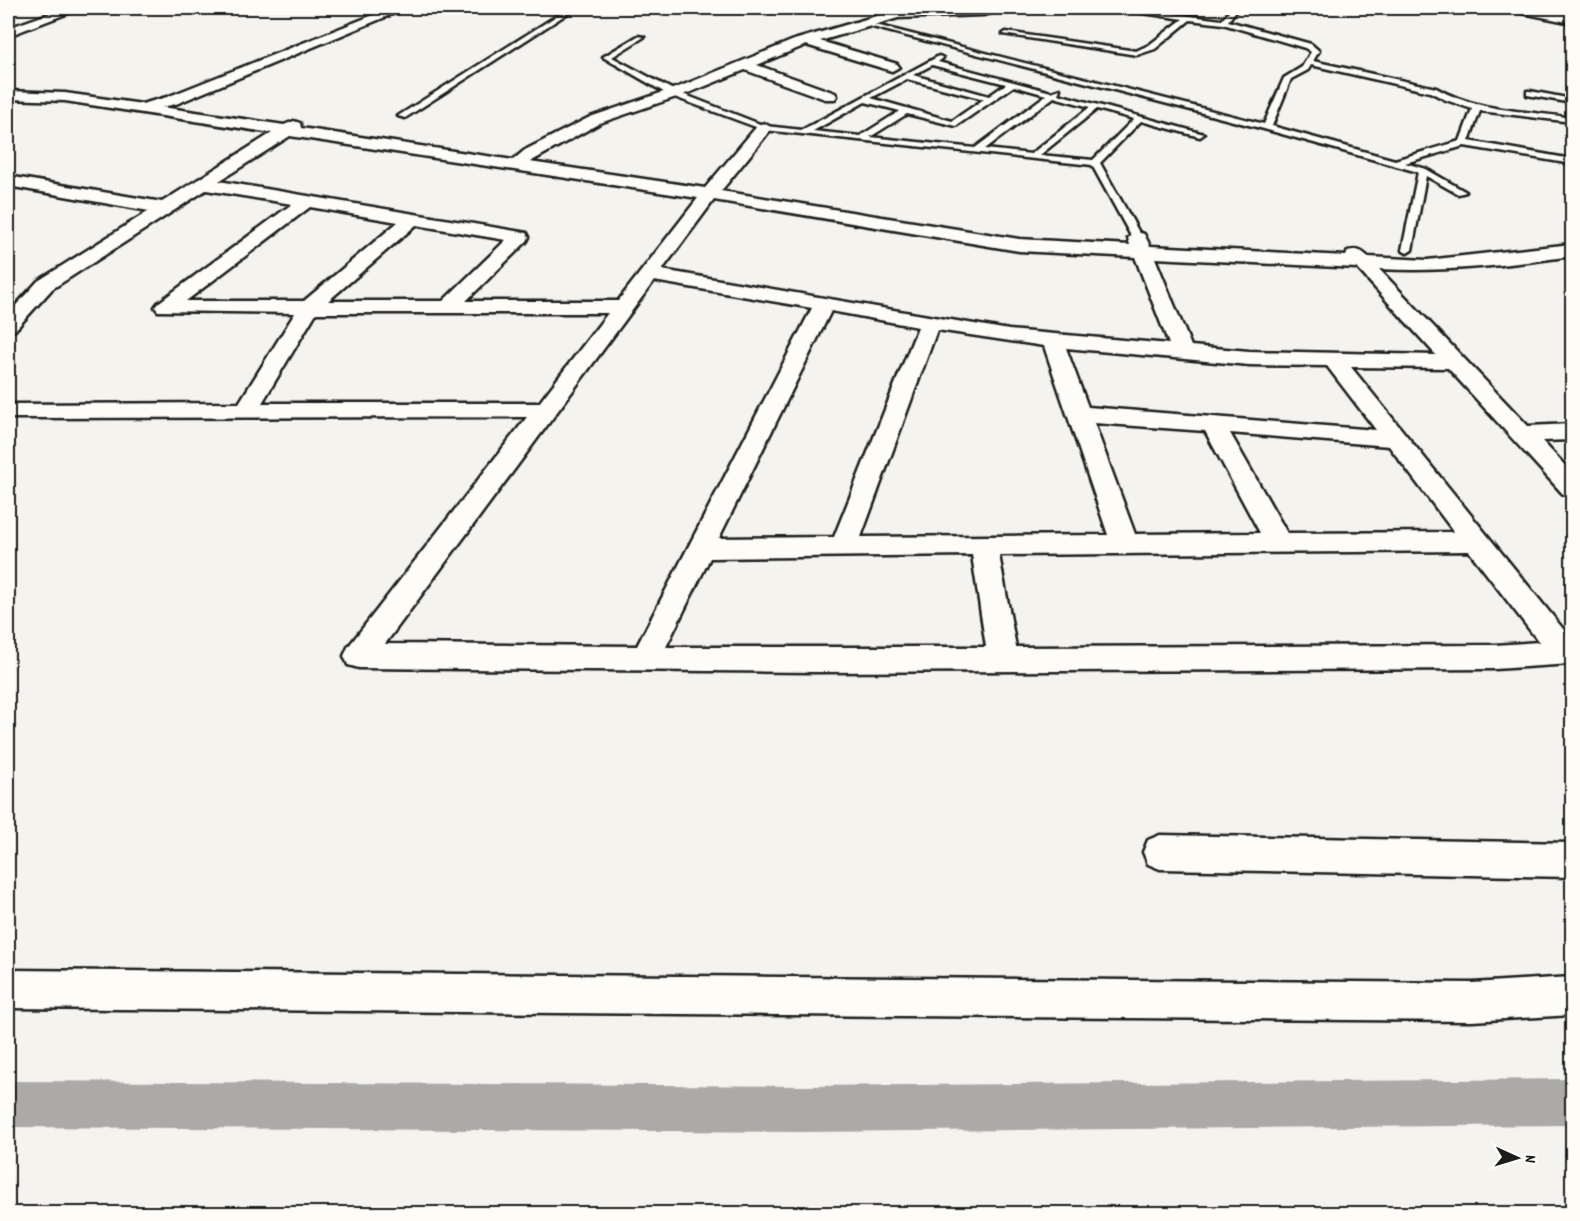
<svg xmlns="http://www.w3.org/2000/svg" width="1580" height="1221" font-family="Dekko,sans-serif">
	<style>
		.lines { fill: none; stroke-linecap: round; stroke-linejoin: round }
		.canal { fill: #abaaa6; fill-rule: evenodd }
		.service-casing { stroke: #1c1c1c; stroke-width: 5 }
		.minor-casing { stroke: #1c1c1c; stroke-width: 5 }
		.service { fill: #fdfcf7; fill-rule: evenodd }
		.minor { fill: #fdfcf7; fill-rule: evenodd }
	</style>
	<rect width="100%" height="100%" fill="#f4f3ee"/>
	<filter id="ink" filterUnits="userSpaceOnUse"><feTurbulence type="fractalNoise" baseFrequency=".0167" numOctaves="2"/><feDisplacementMap in="SourceGraphic" scale="12" xChannelSelector="R" yChannelSelector="G"/><feConvolveMatrix kernelMatrix="1 2 1 2 8 2 1 2 1" color-interpolation-filters="sRGB"/></filter>
	<g filter="url(#ink)">
		<g class="lines">
			<path class="canal" d="M1572 1079V1125L802 1132 8 1127V1081L802 1086Z"/>
			<defs>
				<g id="service">
					<path d="M569 8H576L405 118 398 116Z"/>
					<path d="M1110 8H1125L1222 20 1232 8H1238L1228 21 1311 44 1319 51 1313 61 1436 88C1478 112 1525 110 1572 118V122L1480 111 1469 141 1572 159V164L1464 146 1405 163 1426 169 1466 192 1458 194 1426 176 1412 250 1407 253 1402 250 1418 172 1264 129 861 24 864 22 1264 124 1284 78 1302 67 1311 52 1305 48 1223 24 1190 20 1155 49 1137 55 1003 34 1006 32 1136 51 1149 45 1183 19ZM1311 65 1430 92 1446 100 1472 109 1460 141 1395 160 1272 126 1291 79 1308 70Z"/>
					<path d="M638 36 644 37 612 57 675 91 765 126 802 130 939 56 943 58 938 62 1051 92 1060 89 1058 94 1204 134 1200 137 1141 121 1100 163 1141 236 1136 239 1131 236 1092 165 764 130 669 95 603 57ZM932 65 1006 84 989 96 913 75ZM907 79 984 99 952 121 871 98ZM1014 86 1046 95 975 148 870 137 907 114 956 126ZM1054 97 1090 107 1031 154 985 149ZM865 102 900 111 860 136 813 131ZM1097 109 1134 119 1093 160 1040 155Z"/>
					<path d="M1530 91 1572 99V103L1527 95V91Z"/>
				</g>
				<g id="minor">
					<path d="M65 8H82L8 36V28Z"/>
					<path d="M391 8H407L176 104 162 107 284 125 294 121 300 123 301 128 513 160 525 150 590 117 681 86 794 40 897 10 1002 8 1000 11 983 15 898 18 820 41 897 64 899 67 892 71 806 45 757 65 835 93 837 96 835 99H825L745 70 691 92 600 123 530 162 705 188 758 125 764 123 772 128 721 191 1019 239 1130 245 1128 238 1137 232 1144 234 1150 246 1346 256 1348 251C1357 249 1361 250 1368 257L1427 260 1572 244V256C1508 265 1445 273 1379 269L1528 426 1572 424V440L1542 441 1572 473V497L1563 494 1448 368 1351 367 1572 640V664L1495 669 815 672 359 668 348 665 344 656 348 647 527 417 8 418V404L239 403 295 313 158 311 155 307 158 303 292 204 206 190 52 289 15 330 8 332V314L38 281 149 211 8 186V176L162 202 272 133 65 101 8 99V91L65 93 142 104 167 97ZM290 136 698 198 618 301H466L527 241 529 237 527 233 219 181ZM714 200 1019 251 1135 257 1169 344 1009 330 662 270ZM310 207 398 222 304 301H186ZM416 225 506 240 443 301H328ZM1155 258 1357 268 1436 355 1249 351 1191 346ZM654 281 812 308 637 646 385 644ZM831 311 918 327 834 537 719 538ZM316 313H608L539 403H262ZM937 330 1044 346 1108 535 861 537ZM1066 348 1249 365 1327 366 1376 430 1088 407ZM1094 423 1205 431 1260 533 1135 534ZM1230 433 1389 446 1454 532 1287 533ZM1469 551 1539 642 1495 645 1016 647 999 555ZM972 555 986 647H666L710 558Z"/>
					<path d="M1511 8H1533L1572 15V23L1517 12Z"/>
					<path d="M1160 835 1572 843V877L1160 869 1148 864 1143 852 1148 840Z"/>
					<path d="M8 970 1472 983 1572 977V1015L1472 1021 8 1008Z"/>
				</g>
			</defs>
			<use href="#service" class="service-casing"/>
			<use href="#minor" class="minor-casing"/>
			<use href="#service" class="service"/>
			<use href="#minor" class="minor"/>
		</g>
	</g>
	<rect width="1580" height="1221" fill="none" stroke="#fdfcf7" stroke-width="30"/>
	<rect x="15" y="15" width="1550" height="1191" fill="none" stroke="#1c1c1c" stroke-width="2" filter="url(#ink)"/>
	<g transform="translate(1517 1158) rotate(94)" stroke="#fdfcf7" stroke-width="4.5" paint-order="stroke">
	<path d="M0-4.5L10 22L0 15L-10 22Z" fill="#1c1c1c"/>
	<text y="-9" font-size="16" font-weight="bold" text-anchor="middle" fill="#1c1c1c">N</text>
	</g>
</svg>
